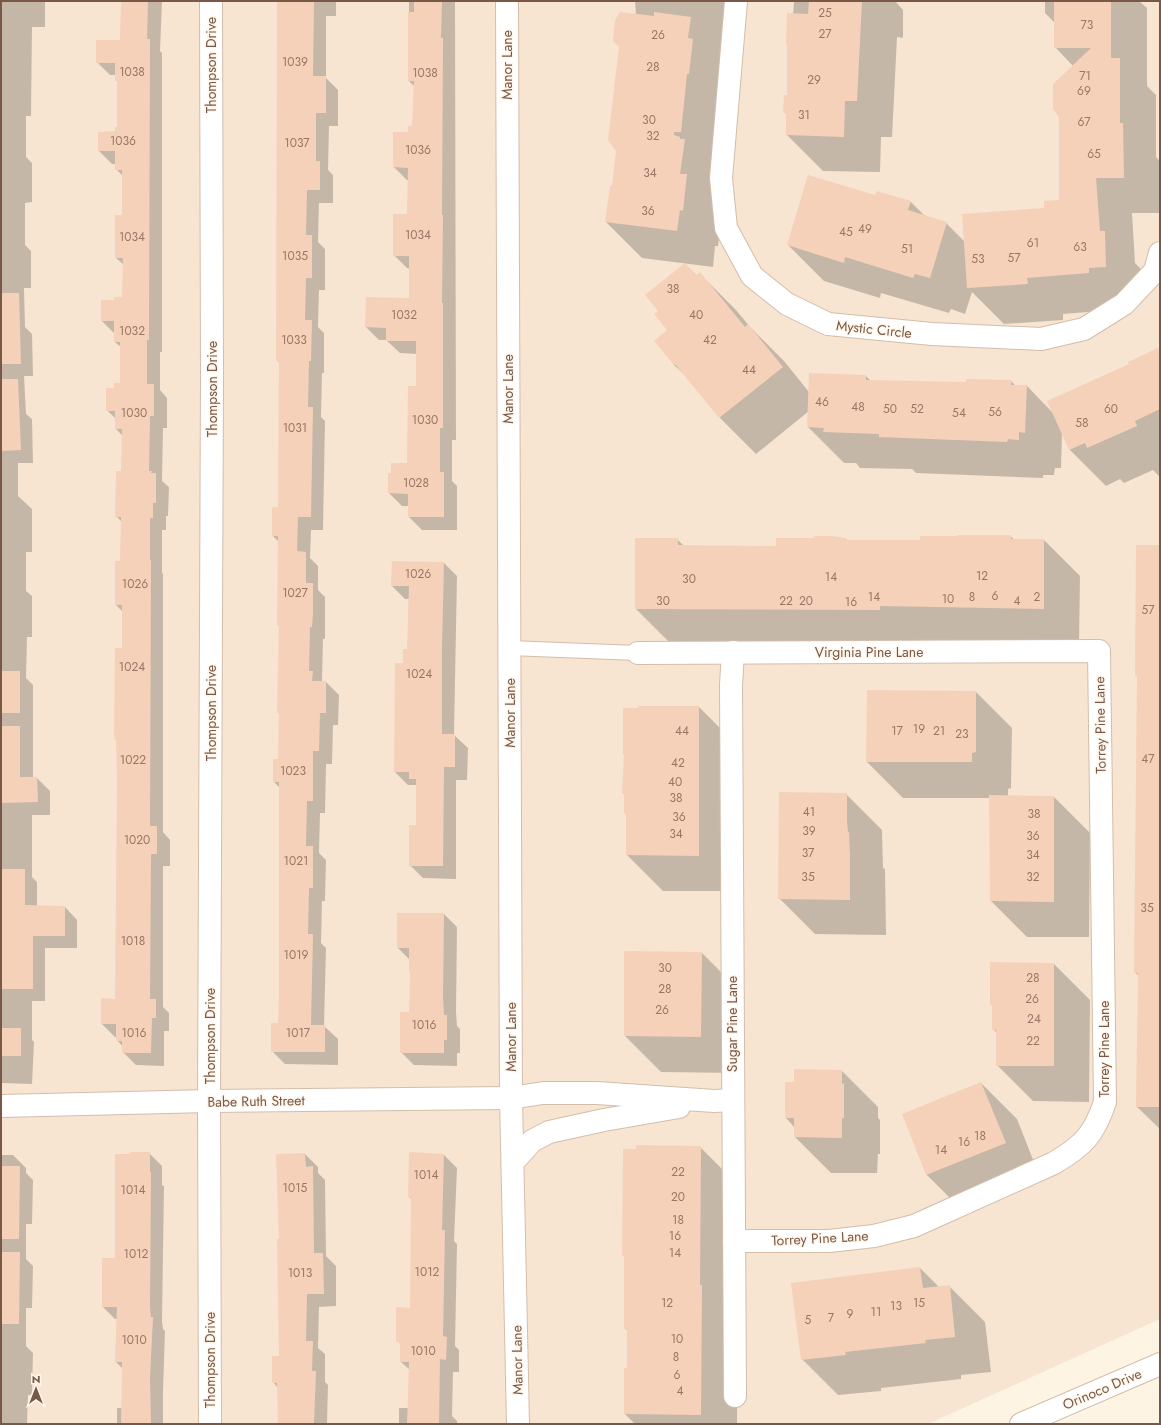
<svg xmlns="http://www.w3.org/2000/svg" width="1161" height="1425" font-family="Jost,sans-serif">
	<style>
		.residential { fill: #f7e5d2 }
		.shadow { fill: #0003 }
		.building { fill: #f6d1b9 }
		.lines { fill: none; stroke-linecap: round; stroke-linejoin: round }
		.lane-casing { stroke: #d3bdab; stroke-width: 16 }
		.street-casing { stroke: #d3bdab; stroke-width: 24 }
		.secondary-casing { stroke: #d6bda9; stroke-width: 24 }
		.lane { stroke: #fff; stroke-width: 14 }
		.street { stroke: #fff; stroke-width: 22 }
		.secondary { stroke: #fff; stroke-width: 22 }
		.labels { text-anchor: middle; stroke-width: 3; stroke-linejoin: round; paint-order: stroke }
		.number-label { font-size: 12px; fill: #987664 }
		.street-label { font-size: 14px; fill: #795847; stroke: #fff7ec }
	</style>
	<rect width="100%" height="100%" fill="#fef4e4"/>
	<path class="residential" d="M1 1H1160V1319L928 1424H1Z"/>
	<g class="shadow">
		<path d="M1 1H45V27H32L31 116H26V157L32 163V202L25 203V245L31 251V288H24L25 327 32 334 33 376H24L26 414 32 419 33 463H18V496L32 509V552H26V591L32 596V637H27L26 678 33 685V778H37L50 791V815H32V877L37 882V907H65L77 920V948H45V1001H32V1040L34 1042 32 1084 1 1083Z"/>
		<path d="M122 1H162L160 51 162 53V352H160V390L167 398V428H163L162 481 169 487 168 516H166V530H162V573L163 574V832L170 840V866H163V1007L169 1013V1031H164V1066L136 1065 123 1052V1047L117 1040V1037H115L102 1024 116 1000 118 781 117 740 115 739 123 649V612L116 605 121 562 122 522 116 516 122 472 123 436 116 429V419L107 410 115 389 121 384V347L115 342V334L102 321 115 301 123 298 124 265 116 258 123 216V176L116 169V164H112L99 151 116 132 118 128V82L116 80V75H110L97 62 121 41Z"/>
		<path d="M277 1H336V16H326V78L338 90V126H329L328 170 333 175V203H319L318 242 325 249V290H319L318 327 324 333V373H322L321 417 325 421 323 530H311L310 558 318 566V590L325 597V639H323L322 681 326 682 339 695 338 725H333L332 764H326L325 813H320L319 853 326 860 325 900V901H322L321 943 326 948 324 1026 338 1039V1065L285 1064 272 1051 279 1024 280 788 274 782 279 760 280 714 278 712 280 627 278 625 279 542 273 536 279 508 280 363 277 360Z"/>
		<path d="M409 1H455L456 440H452V481L457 486V530H422L409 517V506H402L389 493 408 464 417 387V354L400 353 386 340H379L366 327 410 299V269L407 268 394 255 408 215 409 180H407L394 167 409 133 413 127 415 87 409 81Z"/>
		<path d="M635 1H736L723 211 718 246H715L713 267 642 258 606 222 613 187 636 15Z"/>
		<path d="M794 1H895L903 10V38L897 37 892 137H881L880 172 823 171 787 135V115L784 112 788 96Z"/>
		<path d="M1045 1H1139L1147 8V86L1156 95V157L1159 160V213H1132L1135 263 1140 268 1142 303 1125 304V309L1063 314V320L1004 324 972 292 965 314 951 309 949 313 881 293 880 298 824 281 788 245 876 197 911 202 925 216 946 223 964 241 1046 209 1060 201 1059 116 1054 110 1073 66 1055 47V23L1045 13Z"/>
		<path d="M685 264 697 276 700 274 736 310 751 328 784 361 809 392 866 376 871 381 966 383 1011 381 1016 386H1027L1053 413 1130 364 1160 348V477L1153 470 1124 483 1120 479 1106 486 1070 450 1062 432 1061 468H1055L1054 475H1043V478L916 473 912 469 860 468 856 463H844L808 427 809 411 756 454 720 418 688 378 674 365 669 330 659 311Z"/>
		<path d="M1010 536 1015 540H1044L1080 576 1079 644 672 645 636 609 677 539 685 547H777L846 539 848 541H921Z"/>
		<path d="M1160 546V1129L1137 1107 1139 976 1135 972 1138 677 1136 675Z"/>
		<path d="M444 563 457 576 454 735 468 748 467 780H456V879L423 878 410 865 417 826V785H408L395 772 404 664 408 650 409 599H405L392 586Z"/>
		<path d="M868 691 976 692 1012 728 1011 788 1008 789V796L1054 797 1090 833 1089 937H1027L991 901 990 798H903L867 762Z"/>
		<path d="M699 707 735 743 734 891H663L627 855V815L625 813V795L623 793 625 756Z"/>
		<path d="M846 794 882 830 883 868 885 869 886 935 815 934 779 898Z"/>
		<path d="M444 914 457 927 456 1012 457 1026 460 1029V1053H457V1066L414 1065 401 1052 410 1013 411 972 410 960 398 948Z"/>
		<path d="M702 953 738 989 736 1073 661 1072 625 1036Z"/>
		<path d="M1054 964 1090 1000 1089 1102 1033 1101 997 1065V1033L993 1029V1006L991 1004Z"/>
		<path d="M842 1071 878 1107V1118L880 1120V1154H878L877 1173H831L795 1137V1128L786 1118V1083H795Z"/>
		<path d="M981 1083 1017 1119 1041 1180 963 1211 927 1175 903 1115Z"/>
		<path d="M700 1147 736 1183 738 1322 737 1424H635L625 1414 628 1369V1332L625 1328V1257L623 1255Z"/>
		<path d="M149 1153 162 1166V1185L164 1186 162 1321 163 1329 165 1331 163 1392V1424H117V1408H122L123 1369 116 1362 117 1319H115L102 1306 116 1259 131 1155Z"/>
		<path d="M305 1154 318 1167V1173L325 1180 326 1256 336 1266V1306L319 1307 318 1348 325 1354V1382L328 1385 327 1424H279L278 1388 273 1382 280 1357V1240Z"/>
		<path d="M1 1155H13L26 1168V1173L33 1180 32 1224H26V1259L33 1266 32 1308H26V1346L33 1353 32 1395H28L27 1424H1Z"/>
		<path d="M444 1155 457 1168 454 1241 457 1244 455 1346 459 1350V1372H453L452 1416 457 1421V1424H399V1408H408L410 1370 401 1362V1345L399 1342 411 1309 412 1199 409 1197Z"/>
		<path d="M920 1268 939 1287 949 1286 985 1322 991 1372 961 1375V1379L881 1388V1391L838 1395 802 1359Z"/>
	</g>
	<g class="building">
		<path d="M121 1H148L147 39H150L149 340H147V384H154V416H150L149 471H152L151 473H156V503H153V518H150V560H151L150 826H157V854H151L150 999H156V1018H152L151 1053H122V1041H116V1024H101V998L115 999 117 781 116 739H114L115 648H122V605H115V561H120L121 517H115L116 471H121L122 429H115V411H106V388H114V383H120V342H114V321H101V300H114V297H122L123 258H115V215H122V170H115V151H98V132L115 131V127H117V81H115V63H96V40H120Z"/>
		<path d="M277 1H314L313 76H326V113H316V161H320V190H307L306 235H312V278H306L305 320H312L311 361H309L308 407H313L311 517H298L297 551 306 552V583H313V613L312 627H310L309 671H313L312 681H326V713H320L319 751H313V801H307L306 846H313V888H309L308 934H313L311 1025H325V1052H271V1023H278L279 998V782H273V759H278L279 712H277L279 625H277L278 536H272V507H278L279 361H276Z"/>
		<path d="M414 1H442L441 38H443L442 215H443L442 303H443V428H440V472H444V517H408V494L388 493V473H391V463H407L408 386H416V341H386V328L365 327 366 297 409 298V256H393V214H407L408 168 393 167V132H408V126H412L414 81H408V12H414Z"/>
		<path d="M809 1H862L857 101H845L844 137 786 135V114L783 112 784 95H787V45H786L787 13 808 14Z"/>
		<path d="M1054 1H1111V58H1120V123H1123L1124 178H1096L1100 231H1105L1106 267 1089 268V273L1027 278 1028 284 967 288 962 214 1044 208V201L1059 200V123L1058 114 1053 110V84L1091 48H1054Z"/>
		<path d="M620 12 654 16V12L691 17 688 38 693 39 689 74H687L681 132H674V135L680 137V139H685L680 174H687L683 211 680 210 677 231 605 222 610 186H612L616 151 608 140 619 47 613 41 615 20Z"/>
		<path d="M808 175 875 195 877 191 911 201 908 210 947 222 930 278 915 274 913 278 845 257 844 263 787 245Z"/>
		<path d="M685 263 696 275 700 272 745 327 748 324 783 367 719 418 675 364 674 365 654 341 667 330 654 314 658 311 645 295Z"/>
		<path d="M1 293H19L21 364H1Z"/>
		<path d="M1160 347V409L1135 421 1137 426 1087 448 1085 443 1069 450 1047 401 1129 364 1128 362Z"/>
		<path d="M809 373 866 375V380L966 382V379L1012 380 1011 385H1027L1025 433 1019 432V440L1008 439 1007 442 879 437V434L823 432 824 428 807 427Z"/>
		<path d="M1 379H18L21 450 1 451Z"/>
		<path d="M957 535H1011V539H1044V609L880 606V610L635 609V538H678V545L776 546V538H814V536H831L846 538V540H920V536H957Z"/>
		<path d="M1136 545H1160V1107H1136L1138 973 1134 972 1137 676 1135 675Z"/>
		<path d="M392 561 444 562 442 647V734H455V767H444L443 866H409V825H416V779H409V772H394L395 663H403V649H407L409 586H391Z"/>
		<rect x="1" y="671" width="19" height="42"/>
		<path d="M867 690 976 691V752L972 753V762H866Z"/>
		<path d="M638 706H699V856L626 855V813H624V793H622L624 755H623V708H638Z"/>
		<path d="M1 726H20V777H37L38 802 1 803Z"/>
		<path d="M779 792 847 793V821L848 832H849L850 856V900L778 899Z"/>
		<path d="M989 795 1054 796V902L990 901Z"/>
		<path d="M1 869H25V905L65 906V936H33V989H1Z"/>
		<path d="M397 913H444L443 998 444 1015H447V1040H444V1053H400V1012H409L410 972H409V948H397Z"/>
		<path d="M624 951 702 952 701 1037 624 1036Z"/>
		<path d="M990 962 1054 963V1066H996V1030H992V1004H990Z"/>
		<rect x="1" y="1028" width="20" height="28"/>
		<path d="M794 1069 842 1070V1084L844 1083V1118H842V1138L794 1137V1118H785V1082H794Z"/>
		<path d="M981 1082 1006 1143 926 1175 902 1114Z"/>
		<path d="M636 1145 701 1146 700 1285H702L701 1415 624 1414V1368H627V1329H624V1255H622L623 1149H636Z"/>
		<path d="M130 1152H150V1172H151L150 1307 151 1317H153L150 1378 151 1424H121L122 1362H115L117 1307H102V1258H115V1154H130Z"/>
		<path d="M409 1152 444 1154 442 1230H445L443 1336 447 1337 446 1360 440 1359 439 1424H407L409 1362H400V1342H396V1307L410 1308 411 1197H408Z"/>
		<path d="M305 1153 306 1167 313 1166 314 1253H323L324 1294H307L306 1341H313L312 1371H316L314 1424H278L277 1383H272V1356H279L277 1239H279L276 1154Z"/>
		<path d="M1 1166H20L19 1239H1Z"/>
		<path d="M1 1252H20L19 1324H1Z"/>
		<path d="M920 1267 923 1288 950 1285 955 1337 925 1340 926 1343 845 1352 846 1355 801 1360 791 1283Z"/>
	</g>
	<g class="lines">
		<defs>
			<path id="lane" d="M509 648 638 653"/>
			<g id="street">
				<path d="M736 1 721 178 726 228 752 276 787 304 828 324 932 334 1041 339 1084 329 1124 304 1155 271 1160 253"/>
				<path d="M733 652 731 685 735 1396"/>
				<path d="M638 653 1099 651 1105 1102C1094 1135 1083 1146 1054 1163L914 1226 874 1236 829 1241H734"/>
				<path d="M1 1106 209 1101 511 1098 543 1093H597L714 1101 733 1100"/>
				<path d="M513 1162 532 1141 549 1132 604 1120 679 1107"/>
				<path d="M210 1424 209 1101 212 378 211 1"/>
			</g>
			<g id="secondary">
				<path d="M507 1 511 1098 518 1424"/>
				<path d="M1021 1424 1160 1364"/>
			</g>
		</defs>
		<use href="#lane" class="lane-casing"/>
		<use href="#street" class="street-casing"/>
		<use href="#secondary" class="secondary-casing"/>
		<use href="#lane" class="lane"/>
		<use href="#street" class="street"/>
		<use href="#secondary" class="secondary"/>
	</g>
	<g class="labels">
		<g class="number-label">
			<text x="825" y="17">25</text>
			<text x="1087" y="29">73</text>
			<text x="825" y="38">27</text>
			<text x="658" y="39">26</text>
			<text x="295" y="66">1039</text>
			<text x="653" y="71">28</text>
			<text x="132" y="76">1038</text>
			<text x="425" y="77">1038</text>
			<text x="1085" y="80">71</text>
			<text x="814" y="84">29</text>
			<text x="1084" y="95">69</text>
			<text x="804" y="119">31</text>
			<text x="649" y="124">30</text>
			<text x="1084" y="126">67</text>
			<text x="653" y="140">32</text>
			<text x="123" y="145">1036</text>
			<text x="297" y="147">1037</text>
			<text x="418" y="154">1036</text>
			<text x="1094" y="158">65</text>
			<text x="650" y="177">34</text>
			<text x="648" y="215">36</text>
			<text x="865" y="233">49</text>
			<text x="846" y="236">45</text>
			<text x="418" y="239">1034</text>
			<text x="132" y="241">1034</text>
			<text x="1033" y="247">61</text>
			<text x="1080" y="251">63</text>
			<text x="907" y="253">51</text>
			<text x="295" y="260">1035</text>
			<text x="1014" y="262">57</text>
			<text x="978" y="263">53</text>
			<text x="673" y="293">38</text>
			<text x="404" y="319">1032</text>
			<text x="696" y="319">40</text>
			<text x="132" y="335">1032</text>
			<text x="294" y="344">1033</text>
			<text x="710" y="344">42</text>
			<text x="749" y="374">44</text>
			<text x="822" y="406">46</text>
			<text x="858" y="411">48</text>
			<text x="890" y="413">50</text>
			<text x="917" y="413">52</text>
			<text x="1111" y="413">60</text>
			<text x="995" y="416">56</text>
			<text x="134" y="417">1030</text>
			<text x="959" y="417">54</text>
			<text x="425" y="424">1030</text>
			<text x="1082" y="427">58</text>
			<text x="295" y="432">1031</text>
			<text x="416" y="487">1028</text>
			<text x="418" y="578">1026</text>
			<text x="982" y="580">12</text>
			<text x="831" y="581">14</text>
			<text x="689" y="583">30</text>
			<text x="135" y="588">1026</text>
			<text x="295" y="597">1027</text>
			<text x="995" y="600">6</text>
			<text x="874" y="601">14</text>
			<text x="972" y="601">8</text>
			<text x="1037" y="601">2</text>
			<text x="948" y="603">10</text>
			<text x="663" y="605">30</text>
			<text x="786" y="605">22</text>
			<text x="806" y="605">20</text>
			<text x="1017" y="605">4</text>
			<text x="851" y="606">16</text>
			<text x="1148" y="614">57</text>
			<text x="132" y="671">1024</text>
			<text x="419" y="678">1024</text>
			<text x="919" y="733">19</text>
			<text x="682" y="735">44</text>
			<text x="897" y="735">17</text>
			<text x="939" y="735">21</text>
			<text x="962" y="738">23</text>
			<text x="1148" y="763">47</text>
			<text x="133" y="764">1022</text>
			<text x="678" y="767">42</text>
			<text x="293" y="775">1023</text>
			<text x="675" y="786">40</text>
			<text x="676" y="802">38</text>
			<text x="809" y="816">41</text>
			<text x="1034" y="818">38</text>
			<text x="679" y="821">36</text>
			<text x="809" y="835">39</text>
			<text x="676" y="838">34</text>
			<text x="1033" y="840">36</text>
			<text x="137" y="844">1020</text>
			<text x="808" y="857">37</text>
			<text x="1033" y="859">34</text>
			<text x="296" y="865">1021</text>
			<text x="808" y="881">35</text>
			<text x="1033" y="881">32</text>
			<text x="1147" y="912">35</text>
			<text x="133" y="945">1018</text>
			<text x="296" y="959">1019</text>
			<text x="665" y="972">30</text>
			<text x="1033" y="982">28</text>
			<text x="665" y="993">28</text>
			<text x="1032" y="1003">26</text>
			<text x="662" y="1014">26</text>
			<text x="1034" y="1023">24</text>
			<text x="424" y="1029">1016</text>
			<text x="134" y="1037">1016</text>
			<text x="298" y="1037">1017</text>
			<text x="1033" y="1045">22</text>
			<text x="980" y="1140">18</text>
			<text x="964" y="1146">16</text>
			<text x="941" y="1154">14</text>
			<text x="678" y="1176">22</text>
			<text x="426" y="1179">1014</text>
			<text x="295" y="1192">1015</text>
			<text x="133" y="1194">1014</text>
			<text x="678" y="1201">20</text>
			<text x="678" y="1224">18</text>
			<text x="675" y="1240">16</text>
			<text x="675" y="1257">14</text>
			<text x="136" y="1258">1012</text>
			<text x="427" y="1276">1012</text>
			<text x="300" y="1277">1013</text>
			<text x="667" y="1307">12</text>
			<text x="919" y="1307">15</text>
			<text x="896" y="1310">13</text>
			<text x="876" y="1316">11</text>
			<text x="850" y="1318">9</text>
			<text x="831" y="1322">7</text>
			<text x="808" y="1324">5</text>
			<text x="677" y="1343">10</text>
			<text x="134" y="1344">1010</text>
			<text x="423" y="1355">1010</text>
			<text x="676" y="1361">8</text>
			<text x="677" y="1379">6</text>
			<text x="680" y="1395">4</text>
		</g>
		<g class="street-label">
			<text transform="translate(211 65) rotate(-90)" y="5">Thompson Drive</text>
			<text transform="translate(507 65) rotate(-90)" y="5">Manor Lane</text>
			<text transform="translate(874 329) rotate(6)" y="5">Mystic Circle</text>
			<text transform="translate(212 389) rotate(-90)" y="5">Thompson Drive</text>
			<text transform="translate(508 389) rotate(-90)" y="5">Manor Lane</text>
			<text x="869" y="657">Virginia Pine Lane</text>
			<text transform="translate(211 713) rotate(-90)" y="5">Thompson Drive</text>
			<text transform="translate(510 713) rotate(-90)" y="5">Manor Lane</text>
			<text transform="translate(1100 725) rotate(-91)" y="5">Torrey Pine Lane</text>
			<text transform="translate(732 1024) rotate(-90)" y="5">Sugar Pine Lane</text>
			<text transform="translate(210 1036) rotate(-90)" y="5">Thompson Drive</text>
			<text transform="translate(511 1037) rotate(-90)" y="5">Manor Lane</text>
			<text transform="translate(1104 1049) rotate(-90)" y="5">Torrey Pine Lane</text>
			<text transform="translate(256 1101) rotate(-1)" y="5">Babe Ruth Street</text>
			<text transform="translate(820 1238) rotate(-3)" y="5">Torrey Pine Lane</text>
			<text transform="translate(210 1360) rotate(-90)" y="5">Thompson Drive</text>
			<text transform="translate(517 1360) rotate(-91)" y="5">Manor Lane</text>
			<text transform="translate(1102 1389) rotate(-23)" y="5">Orinoco Drive</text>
		</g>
	</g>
	<rect width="1161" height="1425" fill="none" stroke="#795847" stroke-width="4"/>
	<g transform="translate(36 1389)" stroke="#fff7ec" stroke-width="3" paint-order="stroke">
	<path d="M0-3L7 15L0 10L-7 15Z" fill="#795847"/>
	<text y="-6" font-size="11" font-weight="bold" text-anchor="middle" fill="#795847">N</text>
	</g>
</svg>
